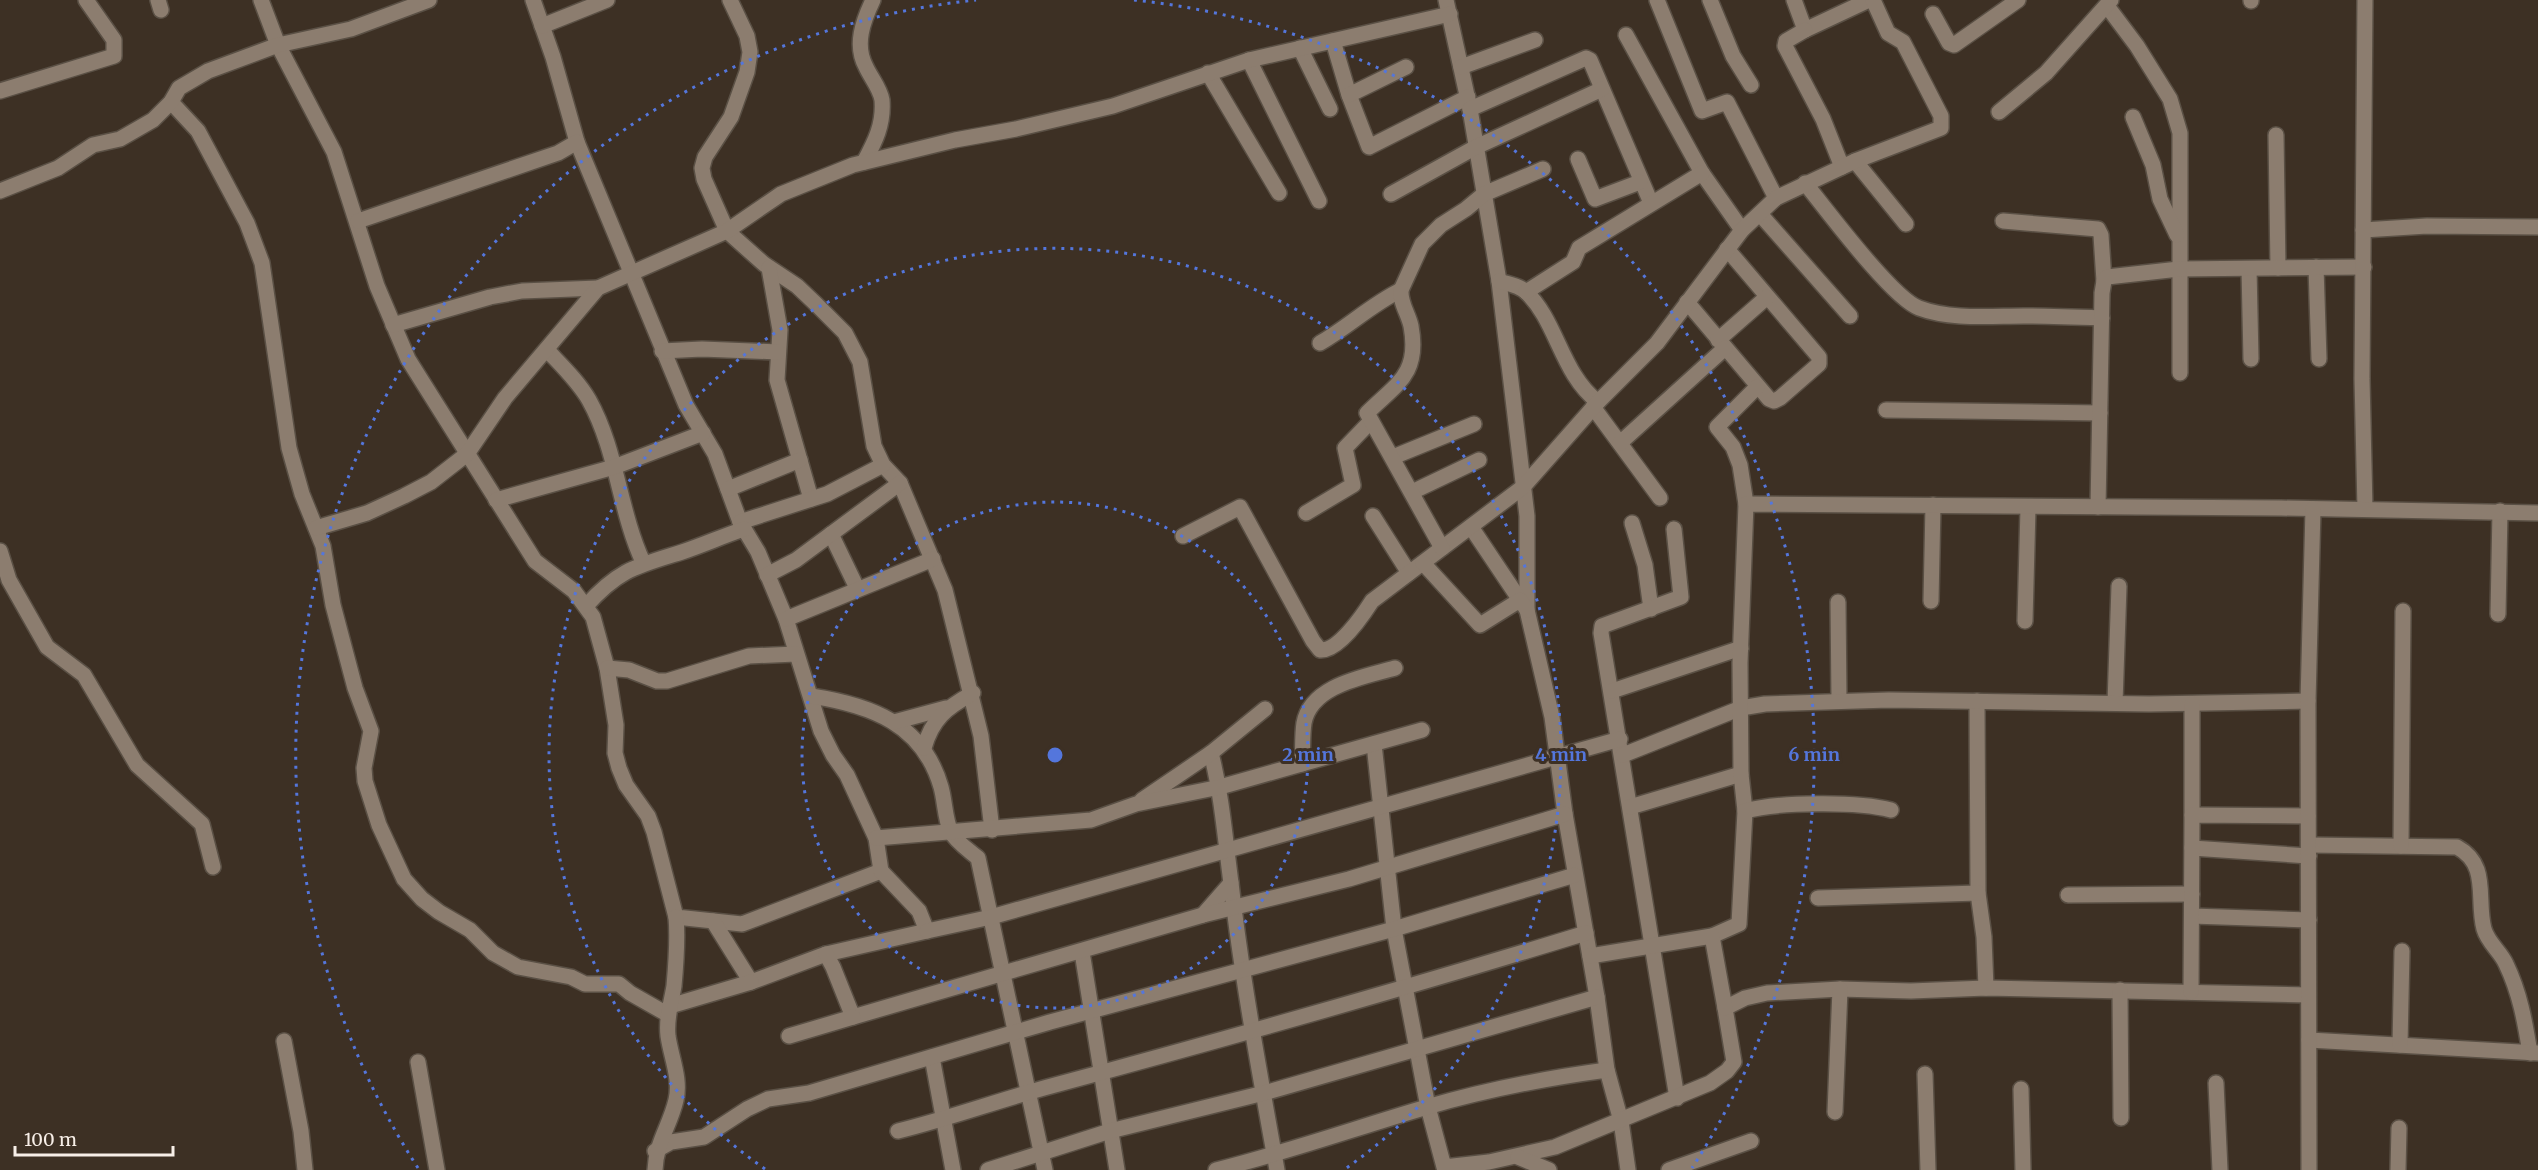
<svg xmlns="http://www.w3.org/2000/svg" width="2538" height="1170" font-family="Merriweather,serif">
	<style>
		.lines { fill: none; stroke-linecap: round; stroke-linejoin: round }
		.minor-casing { stroke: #5a5045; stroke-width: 18 }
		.minor { stroke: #8c7d6f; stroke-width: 15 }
		.ring { fill: none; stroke: #5476dc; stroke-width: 3; stroke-dasharray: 3 6 }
		.centre { fill: #5476dc; stroke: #3d3024; stroke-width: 3 }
		.ring-label { font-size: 18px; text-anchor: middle; font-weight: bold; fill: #5476dc; stroke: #3d3024; stroke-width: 6; stroke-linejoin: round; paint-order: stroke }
	</style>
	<rect width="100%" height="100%" fill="#3d3024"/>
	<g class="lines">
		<defs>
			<g id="minor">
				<path d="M158 0 161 10"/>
				<path d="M261 0 278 45 334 152 377 286 408 359 535 561 574 591 593 617 607 668 616 725 615 753 619 768 626 785 648 816 654 832 676 917 742 924 881 871"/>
				<path d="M533 0 553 57 577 142 686 405 715 454 740 522 758 552 786 619 821 731 833 755 847 775 876 838 881 871 919 911 927 931 826 954 751 982 713 921"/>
				<path d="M730 0 747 36 750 52 747 72 731 117 705 157 702 168 704 179 727 231 764 264 797 286 817 305 845 333 860 362 874 446 883 465 900 483 945 590 981 736 992 830"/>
				<path d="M1446 0 1470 109 1499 281 1527 516V610L1552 717 1565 814 1597 997 1607 1070 1621 1121 1628 1170"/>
				<path d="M1657 0 1702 111 1727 102 1776 198"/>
				<path d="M1710 0 1733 56 1751 85"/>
				<path d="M1794 0 1805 30 1869 0"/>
				<path d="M2251 0V1"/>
				<path d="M2107 6 2137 46 2170 99 2180 133V373"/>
				<path d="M1933 14 1949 43 1954 45 2018 0"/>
				<path d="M542 26 607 0"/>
				<path d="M1805 30 1786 41 1785 46 1823 119 1842 167"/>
				<path d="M1626 35 1702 173 1742 230"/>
				<path d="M1333 41 1349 95 1369 147 1468 97"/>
				<path d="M1300 48 1330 109"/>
				<path d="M1249 60 1319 201"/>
				<path d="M1461 67 1535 40"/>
				<path d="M1208 73 1279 193"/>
				<path d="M0 91 114 56V40L86 0"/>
				<path d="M1349 95 1406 67"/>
				<path d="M171 102 198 131 247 223 262 263 289 448 302 494 323 546 333 605 355 688 371 731 364 768 365 781 379 825 404 879 422 899 439 912 470 930 493 953 518 967 571 977 585 984H619L630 993 667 1014"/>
				<path d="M1470 109 1586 58 1590 60 1651 203"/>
				<path d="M1999 112 2046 73 2111 0"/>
				<path d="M2133 117 2153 165 2160 199 2177 235"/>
				<path d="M2276 135 2278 268"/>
				<path d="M1578 159 1595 199 1640 182"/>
				<path d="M1855 161 1906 224"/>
				<path d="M864 162C875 142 884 124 882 100 880 88 871 78 866 67 854 45 863 21 873 0"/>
				<path d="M1805 183C1826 209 1892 298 1919 308 1951 320 1990 316 2024 316 2050 316 2076 317 2102 318"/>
				<path d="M0 191 58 168 93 145 120 139 153 120 171 102 179 88 208 71 278 45 351 29 429 0"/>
				<path d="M1391 194 1476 147 1602 89"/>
				<path d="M1760 214 1850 316"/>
				<path d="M358 221 558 153 577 142"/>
				<path d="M2003 221 2098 229 2101 235 2104 281"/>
				<path d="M2363 230 2427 226 2538 227"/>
				<path d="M2316 267 2319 359"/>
				<path d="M769 268 780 330 777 380 811 499"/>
				<path d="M2249 269 2251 359"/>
				<path d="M1499 281C1508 284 1518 285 1525 291 1557 320 1561 374 1598 402"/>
				<path d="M1526 292 1573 262 1579 248 1702 173"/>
				<path d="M1687 302 1769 399 1774 401 1780 398 1819 364V357L1727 249"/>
				<path d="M393 325 490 297 522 291 598 288"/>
				<path d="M1718 340 1767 297"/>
				<path d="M1320 343C1348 327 1372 304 1401 290"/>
				<path d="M547 350C562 366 578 381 589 400 617 450 619 510 643 562"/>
				<path d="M662 351 702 349 778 352"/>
				<path d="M1593 407 1660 498"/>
				<path d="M1886 410 2100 413"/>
				<path d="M1620 443 1725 348"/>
				<path d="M1393 457 1474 424"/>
				<path d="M728 489 800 460"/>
				<path d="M1412 492 1479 460"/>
				<path d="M496 500 614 467 703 433"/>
				<path d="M1746 504 1740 465 1733 447 1717 427 1757 387"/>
				<path d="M2098 507 2102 293 2104 281 2107 277 2179 269 2364 267"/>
				<path d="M2365 509 2362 379 2365 0"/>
				<path d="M1306 513 1353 485 1345 448 1371 421"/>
				<path d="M1373 516 1409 573"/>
				<path d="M740 522 827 494 883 465"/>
				<path d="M1632 523 1645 565 1651 609"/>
				<path d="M1471 527 1520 600"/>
				<path d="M316 528 367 513 404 496 431 482 467 454 505 398 598 288 727 231 781 194 853 165 955 140 1016 129 1113 106 1249 60 1450 14"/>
				<path d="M1674 529 1681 597 1602 626 1601 633 1677 1098"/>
				<path d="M831 534 857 588"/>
				<path d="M1183 536 1240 507 1313 641 1320 650C1338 652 1363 615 1372 601L1523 487 1598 402 1657 343 1742 230 1776 198 1855 161 1941 128V116L1903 42 1888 33 1873 0"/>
				<path d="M1442 548 1367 413C1396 384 1420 375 1411 326 1408 313 1400 303 1401 290L1422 244 1441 225 1466 209 1484 194 1543 169"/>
				<path d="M0 551 9 580 47 647 84 675 137 765 202 824 213 867"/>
				<path d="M1423 563 1480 625 1520 600 1527 610"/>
				<path d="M767 575 796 560 900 483"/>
				<path d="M1931 601 1933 505"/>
				<path d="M1838 602 1839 700"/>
				<path d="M586 606C619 569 637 566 682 552 703 545 723 536 744 529"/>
				<path d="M2498 614 2500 511"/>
				<path d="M786 619 933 559"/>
				<path d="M2025 621 2028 508"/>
				<path d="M607 668 629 670 657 681H667L749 656 796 654"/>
				<path d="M1612 691 1741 648"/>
				<path d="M811 696C871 705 923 724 941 787 945 801 945 820 951 832 956 842 970 851 978 858L1045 1170"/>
				<path d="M1977 701 1978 893 1984 937 1986 988"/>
				<path d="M2115 703 2119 586"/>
				<path d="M894 722 946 708"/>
				<path d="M1374 744 1394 929 1428 1107 1444 1167 1489 1162 1555 1147 1710 1083 1727 1071 1734 1062 1725 1008 1745 998 1767 993 1840 989 1911 991 1986 988 2308 995"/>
				<path d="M924 748C932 719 946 708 973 693"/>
				<path d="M1211 753C1222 796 1225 838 1231 883 1242 979 1260 1075 1277 1170"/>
				<path d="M1623 755 1741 708 1765 704 1889 700 2149 704 2308 701"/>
				<path d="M1302 764C1303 751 1302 736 1304 723 1311 685 1364 677 1395 668"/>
				<path d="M1142 800 1211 753 1265 709"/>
				<path d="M1630 807 1741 774"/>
				<path d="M1745 811 1741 774 1740 663 1746 504 2281 508 2538 513"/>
				<path d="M2192 815V704"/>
				<path d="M876 838 1091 820 1136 804 1220 787 1422 730"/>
				<path d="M2309 845 2457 847C2490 865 2476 898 2484 929 2488 943 2501 952 2506 964 2520 993 2525 1022 2530 1053"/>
				<path d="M2401 846 2403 611"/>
				<path d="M2192 848 2309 856"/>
				<path d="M2068 895 2192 894"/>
				<path d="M1818 898 1978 893"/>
				<path d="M1203 915 1231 883"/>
				<path d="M2192 916 2309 920"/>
				<path d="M927 931 991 917 1620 739"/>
				<path d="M1712 936 1739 924 1745 811C1778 802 1857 801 1891 810"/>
				<path d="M1082 952 1117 1170"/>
				<path d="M826 954 833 967 853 1017 1203 915 1349 879 1565 814"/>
				<path d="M1590 956 1712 936 1725 1008"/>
				<path d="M2120 990 2121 1118"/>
				<path d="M2191 992 2192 815 2308 816"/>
				<path d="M670 1006 751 982"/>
				<path d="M789 1036 853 1017"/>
				<path d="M2309 1040 2538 1053"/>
				<path d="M284 1041 301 1131 305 1170"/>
				<path d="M2400 1045 2402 951"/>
				<path d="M932 1057 953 1170"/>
				<path d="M418 1062 437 1170"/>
				<path d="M1925 1074 1928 1170"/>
				<path d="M2216 1083 2220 1170"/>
				<path d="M2021 1089 2023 1170"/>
				<path d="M1835 1112 1840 989"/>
				<path d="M898 1131C951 1118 1002 1099 1055 1085 1233 1037 1410 987 1586 933"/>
				<path d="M655 1151 671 1142 704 1137 747 1109 768 1099 809 1093 1050 1022 1394 929 1575 875"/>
				<path d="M1518 1157 1549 1170"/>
				<path d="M655 1170C656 1142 670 1126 676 1100 681 1079 671 1057 668 1036 666 1018 671 1004 674 986 676 964 678 939 676 917"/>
				<path d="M988 1170 1110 1131 1264 1093 1597 997"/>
				<path d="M1216 1170C1288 1152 1356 1128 1427 1107 1485 1090 1547 1078 1607 1070"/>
				<path d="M1669 1170 1751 1141"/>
				<path d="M2309 1170 2308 701 2313 509"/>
				<path d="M2398 1170 2399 1128"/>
			</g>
		</defs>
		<use href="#minor" class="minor-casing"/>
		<use href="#minor" class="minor"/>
	</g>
	<g class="ring">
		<circle cx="1055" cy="755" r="253"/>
		<path d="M765 1169A506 506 0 1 1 1345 1169"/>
		<path d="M418 1168A759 759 0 0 1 976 0M1134 0A759 759 0 0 1 1692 1168"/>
	</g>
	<circle cx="1055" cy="755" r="9" class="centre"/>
	<g class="ring-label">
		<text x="1308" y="761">2 min</text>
		<text x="1561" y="761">4 min</text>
		<text x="1814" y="761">6 min</text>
	</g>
	<path d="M15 1146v9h158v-9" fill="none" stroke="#f7eee7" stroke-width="3"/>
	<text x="24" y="1146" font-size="18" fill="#f7eee7" stroke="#3d3024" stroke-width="4.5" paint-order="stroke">100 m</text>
</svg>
